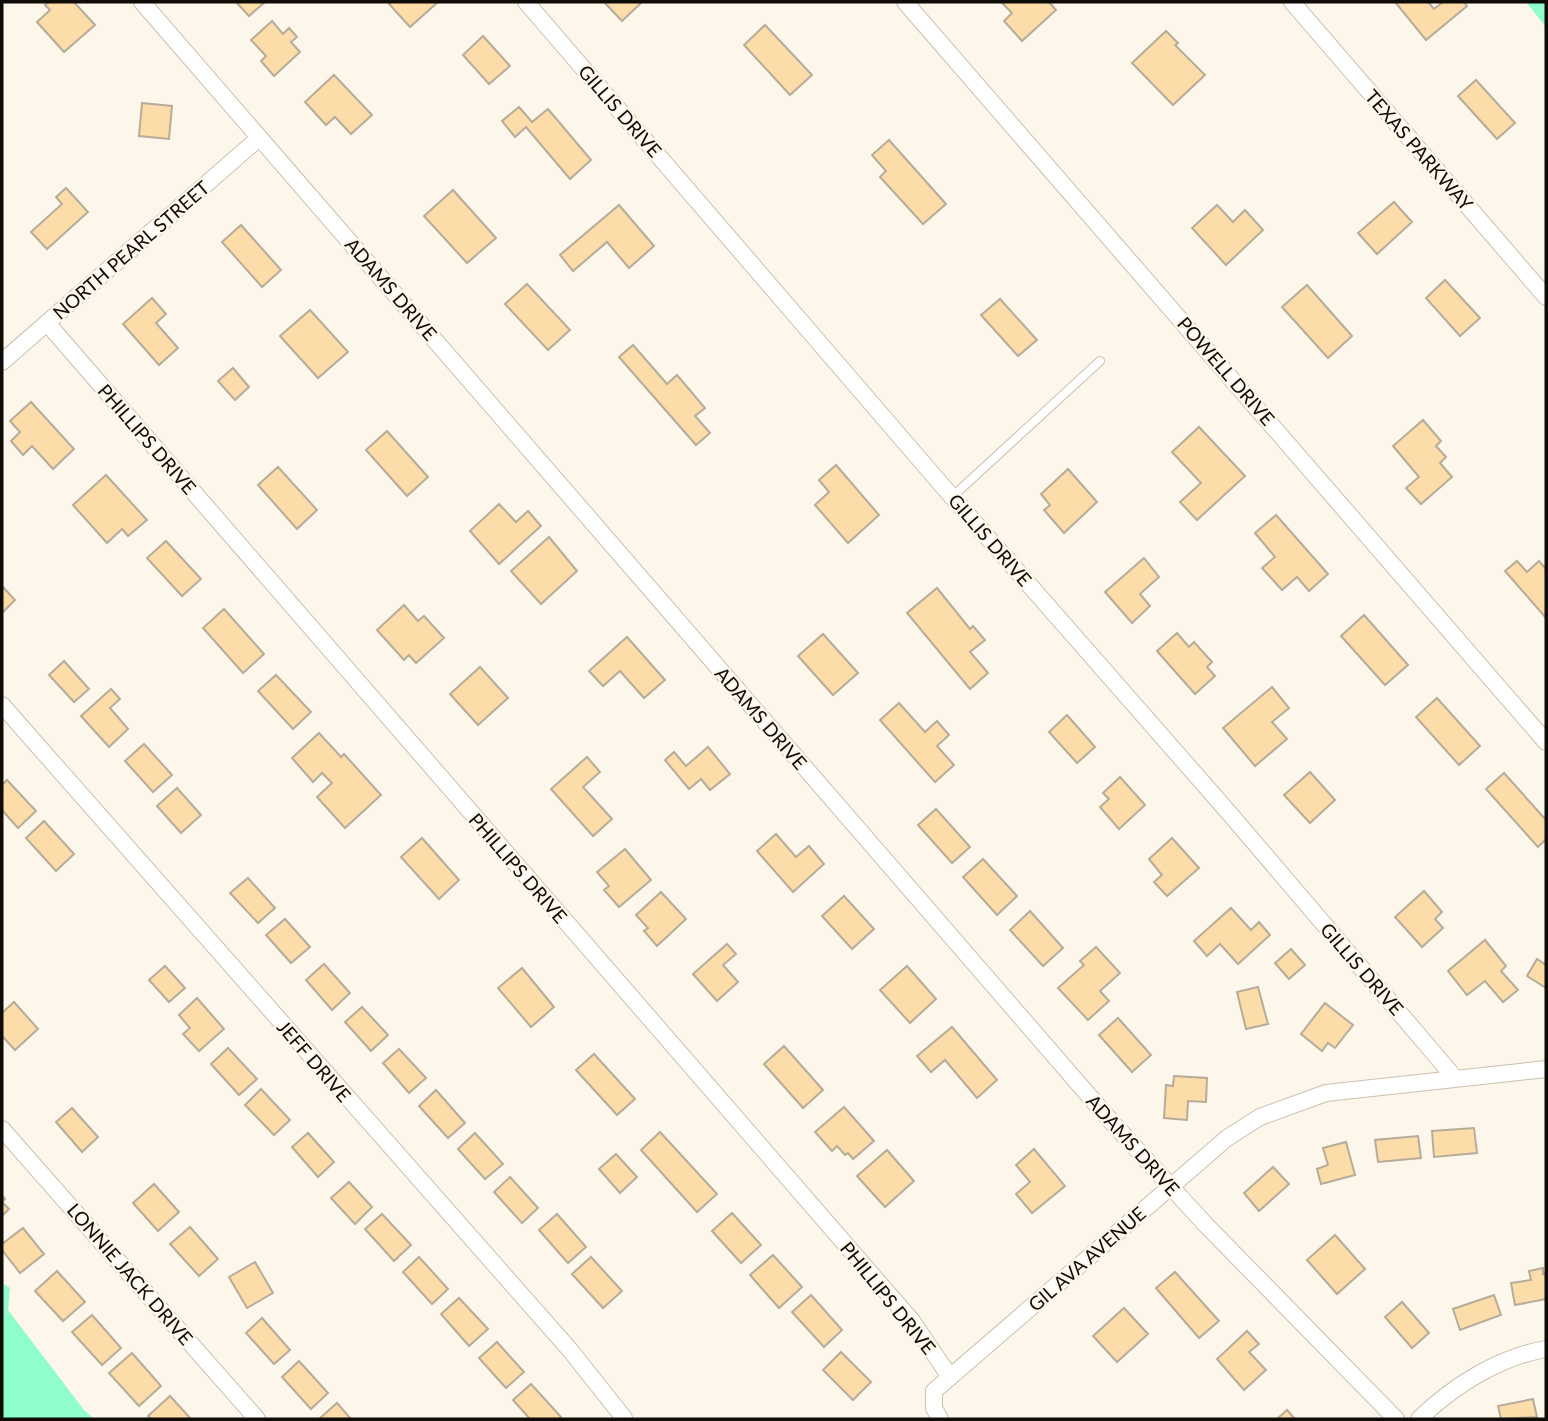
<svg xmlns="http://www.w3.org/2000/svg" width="1548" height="1421" font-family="Lato,sans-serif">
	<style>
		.green { fill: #8ffecc }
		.building { fill: #fcdca8; stroke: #b7ac9a; stroke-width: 2 }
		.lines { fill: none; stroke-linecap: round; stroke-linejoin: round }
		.lane-casing { stroke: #cbc0ae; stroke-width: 10 }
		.street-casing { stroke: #cbc0ae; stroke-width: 18 }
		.lane { stroke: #fff; stroke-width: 8 }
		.street { stroke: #fff; stroke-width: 16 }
		.labels { text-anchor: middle; stroke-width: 5; stroke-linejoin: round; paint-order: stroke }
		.street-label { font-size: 19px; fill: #0f0b06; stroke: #fdf6eb }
	</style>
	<rect width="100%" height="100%" fill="#fdf6eb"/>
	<g class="green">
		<path d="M1526 2H1546V27Z"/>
		<path d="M2 1283 10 1288 8 1310 84 1410 94 1419H2Z"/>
	</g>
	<g class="building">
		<path d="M49 2H74L95 25 64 52 37 22 50 10 45 5Z"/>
		<path d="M236 2H265L249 16Z"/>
		<path d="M392 2H438L410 27 389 4Z"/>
		<path d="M604 2H642L622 21Z"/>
		<path d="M1001 2H1049L1056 10 1022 41 1004 21 1012 13Z"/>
		<path d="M1395 2H1428L1434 9 1443 2H1464L1467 6 1426 40Z"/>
		<path d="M272 21 283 34 289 28 297 37 291 42 300 52 274 76 261 61 266 56 251 40Z"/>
		<path d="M765 25 812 75 790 95 744 45Z"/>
		<path d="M1166 31 1178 43 1175 45 1205 75 1173 105 1132 63Z"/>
		<path d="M483 36 510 66 489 84 463 55Z"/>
		<path d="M334 75 372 115 351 134 335 117 326 125 305 102Z"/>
		<path d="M1476 80 1515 123 1497 139 1458 96Z"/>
		<path d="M142 103 172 106 169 139 139 136Z"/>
		<path d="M519 107 532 122 548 109 591 160 570 179 526 127 515 137 502 121Z"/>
		<path d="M889 140 946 204 923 224 880 177 886 171 872 155Z"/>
		<path d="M66 188 88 212 47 249 31 232 62 204 56 197Z"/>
		<path d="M453 190 496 238 467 263 424 216Z"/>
		<path d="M1394 202 1412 222 1377 254 1358 233Z"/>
		<path d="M619 205 654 246 629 268 607 242 573 271 560 255Z"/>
		<path d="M1217 205 1233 222 1245 210 1263 230 1226 265 1192 228Z"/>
		<path d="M241 225 281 270 262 287 222 242Z"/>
		<path d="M1445 280 1480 318 1460 336 1426 298Z"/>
		<path d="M527 284 570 330 548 350 505 304Z"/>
		<path d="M1307 285 1352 336 1328 358 1282 307Z"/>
		<path d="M152 298 166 314 156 323 178 348 159 365 123 324Z"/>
		<path d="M1000 299 1037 340 1018 356 981 315Z"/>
		<path d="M310 310 348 352 318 378 280 336Z"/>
		<path d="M633 345 667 384 677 375 705 408 695 416 710 433 696 445 619 357Z"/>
		<path d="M233 368 249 387 235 400 218 381Z"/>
		<path d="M31 402 74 449 53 469 32 446 23 455 11 441 20 432 10 421Z"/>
		<path d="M1423 420 1441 441 1436 446 1446 457 1440 463 1452 477 1421 504 1406 488 1419 477 1393 446Z"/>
		<path d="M1199 427 1245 476 1197 520 1180 502 1201 483 1172 452Z"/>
		<path d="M387 431 428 477 407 496 366 450Z"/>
		<path d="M836 465 879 515 848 543 815 505 829 492 819 480Z"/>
		<path d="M278 467 317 510 297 529 258 485Z"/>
		<path d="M1068 469 1097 502 1064 533 1044 510 1050 505 1041 494Z"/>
		<path d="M106 475 147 520 128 536 122 529 107 543 73 505Z"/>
		<path d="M499 504 516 522 528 511 541 526 499 564 470 531Z"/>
		<path d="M1276 515 1328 574 1309 591 1297 577 1282 590 1262 568 1275 557 1255 533Z"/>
		<path d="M549 537 577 571 541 604 511 571Z"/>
		<path d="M166 541 201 579 182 596 147 558Z"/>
		<path d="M1144 558 1159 577 1140 594 1150 606 1132 623 1105 592Z"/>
		<path d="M1517 561 1527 572 1539 561 1546 569V618L1505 571Z"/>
		<path d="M2 586 15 600 2 613Z"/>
		<path d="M937 588 970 629 973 626 985 640 970 652 988 673 970 689 907 613Z"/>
		<path d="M404 605 418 621 424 616 444 638 416 663 409 655 404 660 377 630Z"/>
		<path d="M224 609 264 654 243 673 203 628Z"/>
		<path d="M1364 615 1408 665 1385 685 1341 636Z"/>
		<path d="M1177 633 1189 647 1194 642 1212 662 1207 667 1215 676 1195 694 1157 651Z"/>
		<path d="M823 634 858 673 833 695 798 656Z"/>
		<path d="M627 637 665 680 644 698 620 671 603 686 589 671Z"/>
		<path d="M64 661 89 689 74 702 49 675Z"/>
		<path d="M480 667 508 698 478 725 450 694Z"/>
		<path d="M276 675 311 712 293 729 258 691Z"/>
		<path d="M1272 687 1289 708 1272 722 1287 739 1255 766 1223 728Z"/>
		<path d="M111 689 120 699 110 708 128 729 109 747 81 716Z"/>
		<path d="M1437 698 1480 746 1459 765 1416 717Z"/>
		<path d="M899 703 925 732 937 721 949 735 937 746 954 765 935 782 880 720Z"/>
		<path d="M1067 715 1095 747 1077 763 1049 732Z"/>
		<path d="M319 733 341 757 344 754 381 795 345 828 317 797 332 783 322 773 313 782 292 758Z"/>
		<path d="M144 744 172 775 153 792 125 761Z"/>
		<path d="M708 747 730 774 710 790 701 779 689 789 665 760 674 752 686 766Z"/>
		<path d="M587 757 600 772 583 787 612 819 593 836 551 789Z"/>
		<path d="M1310 772 1335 800 1310 823 1284 795Z"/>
		<path d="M1504 773 1546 820V839L1538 847 1486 789Z"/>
		<path d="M1120 777 1145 805 1119 829 1100 807 1109 799 1103 793Z"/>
		<path d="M7 780 36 811 18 828 2 810V785Z"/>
		<path d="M177 788 201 815 181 833 157 806Z"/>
		<path d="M936 809 970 847 952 863 918 825Z"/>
		<path d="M44 821 74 854 56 871 26 838Z"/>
		<path d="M776 834 796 857 809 846 824 864 793 892 757 851Z"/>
		<path d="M422 838 459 880 439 899 401 857Z"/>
		<path d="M1172 838 1199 868 1167 896 1154 882 1162 875 1149 859Z"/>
		<path d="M625 849 651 880 619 907 604 890 609 886 597 872Z"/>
		<path d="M983 859 1017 896 997 915 963 877Z"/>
		<path d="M248 878 275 908 258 923 230 893Z"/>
		<path d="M1424 891 1442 912 1435 919 1443 928 1422 947 1395 917Z"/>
		<path d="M661 892 686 919 657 946 644 931 648 928 636 915Z"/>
		<path d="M844 896 874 929 852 949 822 916Z"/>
		<path d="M1231 908 1251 930 1259 922 1270 935 1238 964 1220 944 1207 956 1194 941Z"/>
		<path d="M1030 911 1063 948 1043 966 1010 930Z"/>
		<path d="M285 919 310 947 291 963 266 935Z"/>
		<path d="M1485 940 1506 966 1501 971 1518 990 1503 1002 1485 981 1467 995 1448 971Z"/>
		<path d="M727 944 736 954 723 965 738 982 717 1001 693 974Z"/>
		<path d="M1096 947 1120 973 1100 991 1109 1001 1088 1020 1058 988 1084 965 1080 961Z"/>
		<path d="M1291 949 1305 965 1289 979 1275 963Z"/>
		<path d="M1537 959 1546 965V988L1527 976Z"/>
		<path d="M324 964 350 993 332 1010 306 980Z"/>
		<path d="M165 966 185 988 169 1002 149 980Z"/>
		<path d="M907 966 936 999 910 1023 880 990Z"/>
		<path d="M522 968 554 1007 531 1027 498 988Z"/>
		<path d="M1258 987 1268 1024 1246 1029 1237 992Z"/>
		<path d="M197 998 224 1029 199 1051 183 1034 190 1028 179 1015Z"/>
		<path d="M14 1002 38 1029 15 1050 2 1036V1013Z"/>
		<path d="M1325 1003 1353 1025 1335 1048 1328 1043 1322 1051 1301 1034Z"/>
		<path d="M362 1007 388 1035 371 1051 345 1022Z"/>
		<path d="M1118 1018 1151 1055 1132 1072 1099 1035Z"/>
		<path d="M952 1027 997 1080 977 1098 945 1060 931 1072 917 1056Z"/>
		<path d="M784 1046 823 1090 803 1108 764 1064Z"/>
		<path d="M228 1048 257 1079 239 1095 211 1064Z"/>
		<path d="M399 1049 426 1078 409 1093 383 1063Z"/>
		<path d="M594 1054 635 1099 617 1115 576 1070Z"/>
		<path d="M1174 1076 1207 1078 1206 1102 1188 1101 1187 1120 1164 1118 1166 1085 1173 1086Z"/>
		<path d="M261 1089 290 1120 274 1135 245 1105Z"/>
		<path d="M436 1090 465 1123 448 1138 419 1106Z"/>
		<path d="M844 1107 874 1141 853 1159 848 1153 845 1155 837 1146 832 1151 815 1132Z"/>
		<path d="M72 1108 98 1137 82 1152 56 1122Z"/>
		<path d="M1474 1128 1477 1153 1434 1157 1432 1131Z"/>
		<path d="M660 1132 717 1194 697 1212 641 1150Z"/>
		<path d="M308 1133 334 1162 318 1177 292 1147Z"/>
		<path d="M475 1133 503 1164 485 1179 458 1149Z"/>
		<path d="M1418 1136 1421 1158 1378 1162 1375 1140Z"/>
		<path d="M1346 1142 1355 1175 1321 1184 1317 1169 1328 1165 1323 1148Z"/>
		<path d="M1034 1149 1065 1186 1032 1213 1016 1194 1030 1182 1016 1165Z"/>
		<path d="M887 1150 914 1181 885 1207 857 1176Z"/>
		<path d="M616 1154 637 1177 620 1193 599 1169Z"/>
		<path d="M1273 1167 1289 1184 1259 1211 1244 1193Z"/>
		<path d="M510 1177 538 1208 522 1223 494 1192Z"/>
		<path d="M349 1182 372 1207 355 1224 331 1198Z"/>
		<path d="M154 1184 179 1212 158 1231 133 1203Z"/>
		<path d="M2 1195 5 1199 2 1202 9 1209 2 1216Z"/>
		<path d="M732 1213 761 1245 741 1263 712 1231Z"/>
		<path d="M382 1214 411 1245 394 1261 365 1229Z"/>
		<path d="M557 1214 586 1247 568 1263 539 1230Z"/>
		<path d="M190 1227 218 1259 199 1276 170 1244Z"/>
		<path d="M23 1228 44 1254 20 1273 2 1250V1244Z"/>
		<path d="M1335 1235 1365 1269 1337 1294 1307 1260Z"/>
		<path d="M773 1255 802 1287 779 1308 750 1275Z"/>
		<path d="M419 1257 448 1289 432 1304 403 1272Z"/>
		<path d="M591 1257 622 1291 603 1308 572 1274Z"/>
		<path d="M255 1262 273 1293 247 1308 229 1277Z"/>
		<path d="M1543 1268V1274L1546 1273V1299L1515 1305 1511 1283 1531 1280 1529 1271Z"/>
		<path d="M57 1271 85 1302 63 1321 35 1291Z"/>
		<path d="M1175 1272 1219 1321 1199 1338 1156 1288Z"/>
		<path d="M811 1295 842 1330 824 1347 792 1312Z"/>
		<path d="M1494 1295 1501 1315 1460 1330 1453 1309Z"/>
		<path d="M459 1298 488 1329 469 1346 441 1314Z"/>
		<path d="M1402 1302 1429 1333 1412 1348 1385 1317Z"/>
		<path d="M1124 1308 1148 1334 1117 1362 1093 1336Z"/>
		<path d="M92 1315 121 1348 102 1365 72 1332Z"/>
		<path d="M262 1318 290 1350 274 1364 246 1333Z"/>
		<path d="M1247 1331 1259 1344 1249 1352 1266 1370 1244 1390 1217 1359Z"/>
		<path d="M497 1342 524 1372 506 1388 479 1358Z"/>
		<path d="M841 1352 871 1382 853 1400 823 1370Z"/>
		<path d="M132 1353 161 1386 139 1406 109 1373Z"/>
		<path d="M299 1361 328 1393 311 1409 282 1377Z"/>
		<path d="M531 1384 561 1417 559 1419H530L513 1400Z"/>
		<path d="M170 1396 191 1419H151L148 1416Z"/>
		<path d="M1533 1399 1537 1417 1501 1419 1498 1406Z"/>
		<path d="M337 1403 351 1419H321L320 1418Z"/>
		<path d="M1287 1410 1295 1419H1277Z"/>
	</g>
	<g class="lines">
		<defs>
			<path id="lane" d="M952 497 1100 361"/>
			<g id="street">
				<path d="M142 2 1110 1120 1205 1224 1396 1419"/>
				<path d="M526 2 940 483 1230 814 1455 1078"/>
				<path d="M905 2 1546 742"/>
				<path d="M1292 2 1546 297"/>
				<path d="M47 323 912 1321 950 1377"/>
				<path d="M2 362 259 138"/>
				<path d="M2 705 570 1350 624 1418"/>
				<path d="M2 1129 257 1419"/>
				<path d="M940 1419 934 1408V1391L1227 1138 1260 1117 1326 1093 1546 1069"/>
				<path d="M1419 1419C1453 1386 1499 1357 1546 1349"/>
			</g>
		</defs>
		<use href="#lane" class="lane-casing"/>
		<use href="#street" class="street-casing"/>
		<use href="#lane" class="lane"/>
		<use href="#street" class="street"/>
	</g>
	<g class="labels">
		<g class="street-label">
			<text transform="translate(620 111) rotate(49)" y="7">GILLIS DRIVE</text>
			<text transform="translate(1419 150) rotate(49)" y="7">TEXAS PARKWAY</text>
			<text transform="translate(131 250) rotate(-41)" y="7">NORTH PEARL STREET</text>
			<text transform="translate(391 289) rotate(49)" y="7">ADAMS DRIVE</text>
			<text transform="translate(1226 371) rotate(49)" y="7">POWELL DRIVE</text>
			<text transform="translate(147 439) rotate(49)" y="7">PHILLIPS DRIVE</text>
			<text transform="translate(990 540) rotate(49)" y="7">GILLIS DRIVE</text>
			<text transform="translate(761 718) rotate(49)" y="7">ADAMS DRIVE</text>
			<text transform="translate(518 868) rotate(49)" y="7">PHILLIPS DRIVE</text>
			<text transform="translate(1362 969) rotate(49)" y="7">GILLIS DRIVE</text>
			<text transform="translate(314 1061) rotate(49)" y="7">JEFF DRIVE</text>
			<text transform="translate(1133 1145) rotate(48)" y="7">ADAMS DRIVE</text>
			<text transform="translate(1087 1259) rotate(-41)" y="7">GIL AVA AVENUE</text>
			<text transform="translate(130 1274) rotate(49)" y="7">LONNIE JACK DRIVE</text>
			<text transform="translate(888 1298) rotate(51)" y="7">PHILLIPS DRIVE</text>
		</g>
	</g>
	<rect width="1548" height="1421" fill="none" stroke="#0f0b06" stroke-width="7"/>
</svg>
